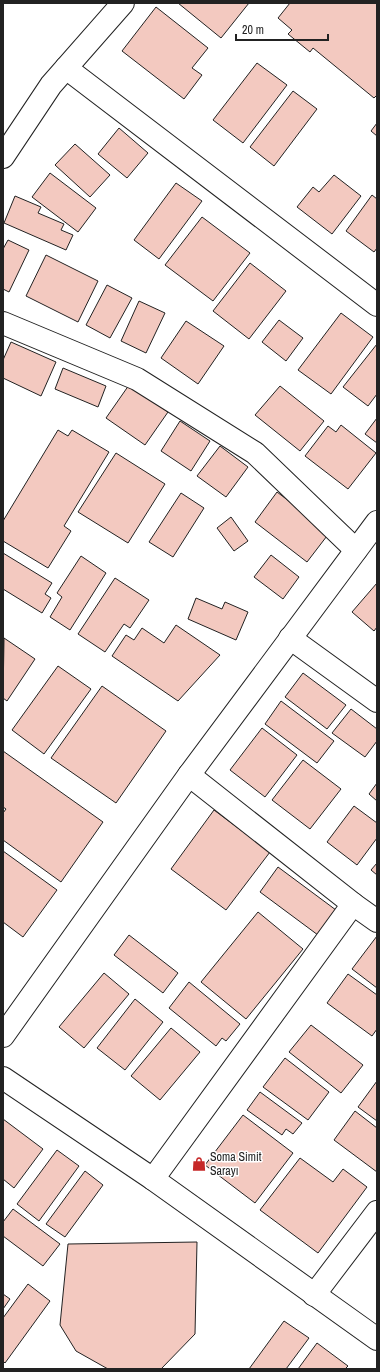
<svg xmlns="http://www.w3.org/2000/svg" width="380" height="1372" font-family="'Archivo Narrow',sans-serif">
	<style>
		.building { fill: #f3c9c0; stroke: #222 }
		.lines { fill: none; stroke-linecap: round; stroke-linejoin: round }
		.street-casing { stroke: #222; stroke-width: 24 }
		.secondary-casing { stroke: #222; stroke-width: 24 }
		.street { stroke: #fff; stroke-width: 22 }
		.secondary { stroke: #fff; stroke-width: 22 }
		.labels { text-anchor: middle; stroke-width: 3; stroke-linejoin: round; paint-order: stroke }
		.poi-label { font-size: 12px; fill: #222; stroke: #fff; text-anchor: start }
	</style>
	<rect width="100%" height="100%" fill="#fff"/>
	<g class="building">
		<path d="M178 3H249L221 38Z"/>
		<path d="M290 3H376L377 4V95L374 98 313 48 310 52 288 34 292 30 278 18Z"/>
		<path d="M156 7 208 48 192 68 202 75 184 99 122 51Z"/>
		<path d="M257 63 287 85 243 143 213 120Z"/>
		<path d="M293 91 317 109 274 166 250 147Z"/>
		<path d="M377 123V136L371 131Z"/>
		<path d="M119 128 148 153 127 178 98 154Z"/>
		<path d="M75 144 110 175 90 197 55 165Z"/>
		<path d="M50 173 96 208 78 232 32 197Z"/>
		<path d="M334 175 361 196 332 234 297 207 313 187 319 192Z"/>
		<path d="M176 183 202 201 159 259 134 240Z"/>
		<path d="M372 195 377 199V248L374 252 346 231Z"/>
		<path d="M15 196 41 207 38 213 64 224 61 230 73 235 66 250 4 223Z"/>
		<path d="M202 217 250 253 213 301 165 265Z"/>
		<path d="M8 240 29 250 9 292 3 289V249Z"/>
		<path d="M46 255 98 281 78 322 26 296Z"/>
		<path d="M250 263 286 291 249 339 213 311Z"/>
		<path d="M107 285 132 298 110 338 86 325Z"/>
		<path d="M139 301 165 313 146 353 121 341Z"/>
		<path d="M341 313 373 337 331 394 298 370Z"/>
		<path d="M279 320 303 338 286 361 262 342Z"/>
		<path d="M186 321 224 346 198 384 161 358Z"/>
		<path d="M11 342 56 362 41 396 3 378V360Z"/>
		<path d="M377 344V394L368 406 343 387Z"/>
		<path d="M63 368 106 386 98 407 55 389Z"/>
		<path d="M129 385 168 412 145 445 106 418Z"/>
		<path d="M280 386 324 421 300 451 255 415Z"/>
		<path d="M377 418V443L365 434Z"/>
		<path d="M180 421 210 441 191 471 161 451Z"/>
		<path d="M341 425 376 453 348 489 305 456 328 426 336 432Z"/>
		<path d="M58 430 68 436 72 430 109 452 64 526 71 531 48 568 3 541V521Z"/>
		<path d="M220 446 248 467 226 497 197 476Z"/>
		<path d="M116 453 165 484 128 543 78 512Z"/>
		<path d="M277 492 330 532 307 562 255 522Z"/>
		<path d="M181 493 204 508 173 557 149 542Z"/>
		<path d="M231 517 248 541 234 551 217 528Z"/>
		<path d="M3 553 52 583 45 594 51 598 42 613 3 589Z"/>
		<path d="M271 555 299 577 283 599 254 577Z"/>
		<path d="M81 556 106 573 70 630 50 617 62 597 57 593Z"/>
		<path d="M115 578 149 600 130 628 124 624 105 652 78 634Z"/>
		<path d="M377 583V627L374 631 352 612Z"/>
		<path d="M196 598 222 609 225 602 248 612 236 640 188 619Z"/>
		<path d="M176 625 220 655 178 701 112 656 126 635 134 640 142 628 164 643Z"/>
		<path d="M4 638 35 659 7 701 3 698Z"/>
		<path d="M58 666 91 689 44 754 12 730Z"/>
		<path d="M303 673 346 705 327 729 285 697Z"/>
		<path d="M102 686 166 731 116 803 51 758Z"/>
		<path d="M281 701 334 741 317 763 265 724Z"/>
		<path d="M351 709 377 729V741L365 757 332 733Z"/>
		<path d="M262 728 297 755 265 797 230 770Z"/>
		<path d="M3 751 103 822 61 882 3 840V813L6 809 3 807Z"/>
		<path d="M303 760 341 789 310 829 272 800Z"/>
		<path d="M377 783V801L369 794Z"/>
		<path d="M354 806 377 823V838L357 865 327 842Z"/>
		<path d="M214 810 270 852 226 910 171 869Z"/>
		<path d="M3 851 57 890 23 937 3 922Z"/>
		<path d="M377 863V875L371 870Z"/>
		<path d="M278 867 340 913 322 938 260 892Z"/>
		<path d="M258 912 303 949 246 1019 201 982Z"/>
		<path d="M129 935 178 973 163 993 114 955Z"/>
		<path d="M377 936V988L352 969Z"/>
		<path d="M104 973 129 994 84 1048 59 1027Z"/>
		<path d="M348 974 377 995V1029L372 1036 327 1003Z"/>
		<path d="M189 982 240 1024 226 1041 222 1038 216 1046 169 1008Z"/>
		<path d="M135 999 163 1022 125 1070 97 1048Z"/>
		<path d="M311 1025 363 1065 341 1093 289 1052Z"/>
		<path d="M171 1028 200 1052 160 1100 131 1076Z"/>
		<path d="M285 1058 329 1092 308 1120 263 1087Z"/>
		<path d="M377 1081V1121L358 1107Z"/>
		<path d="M260 1092 302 1123 293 1134 286 1129 282 1135 247 1110Z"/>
		<path d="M355 1111 377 1128V1172L334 1140Z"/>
		<path d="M243 1115 293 1153 255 1203 205 1165Z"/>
		<path d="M3 1119 43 1149 14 1188 3 1179Z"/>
		<path d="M57 1150 79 1166 39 1221 17 1204Z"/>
		<path d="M300 1158 333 1182 343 1169 367 1187 318 1253 260 1210Z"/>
		<path d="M85 1171 103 1185 65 1237 46 1224Z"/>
		<path d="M13 1209 60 1244 43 1266 3 1236V1222Z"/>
		<path d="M197 1242 195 1334 161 1369H108L76 1351 60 1325 68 1244Z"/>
		<path d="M28 1284 50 1301 5 1363 3 1361V1318Z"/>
		<path d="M3 1294 10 1299 3 1309Z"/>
		<path d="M284 1321 309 1338 286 1369H249Z"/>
		<path d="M317 1343 348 1366 345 1369H298Z"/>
	</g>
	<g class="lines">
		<defs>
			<g id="street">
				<path d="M66 68 377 305"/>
				<path d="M3 323 137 379 255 453 356 550"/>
				<path d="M290 638 377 701"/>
				<path d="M189 775 353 904 377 921"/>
				<path d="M3 1036 189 775 377 522"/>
				<path d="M3 1078 153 1179 377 1339"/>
				<path d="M153 1179 353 904"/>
				<path d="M314 1295 377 1212"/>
			</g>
			<path id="secondary" d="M3 157 51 85 123 3"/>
		</defs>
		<use href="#street" class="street-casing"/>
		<use href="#secondary" class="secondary-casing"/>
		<use href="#street" class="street"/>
		<use href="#secondary" class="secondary"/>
	</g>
	<defs>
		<symbol id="shop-bare" viewBox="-9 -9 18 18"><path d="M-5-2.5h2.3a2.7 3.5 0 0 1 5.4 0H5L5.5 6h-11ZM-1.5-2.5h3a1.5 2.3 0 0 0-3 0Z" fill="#c62828" stroke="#fff" stroke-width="2.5" paint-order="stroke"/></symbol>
	</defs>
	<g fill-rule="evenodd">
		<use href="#shop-bare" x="189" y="1154" width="20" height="20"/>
	</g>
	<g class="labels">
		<g class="poi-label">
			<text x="210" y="1161">Soma Simit<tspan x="210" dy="14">Sarayı</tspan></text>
		</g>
	</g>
	<rect width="380" height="1372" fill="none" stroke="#222222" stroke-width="8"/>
	<path d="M236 34v6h92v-6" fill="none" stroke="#222222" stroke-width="2"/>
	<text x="242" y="34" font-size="12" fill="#222222" stroke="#ffffff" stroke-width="3" paint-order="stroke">20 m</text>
</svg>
